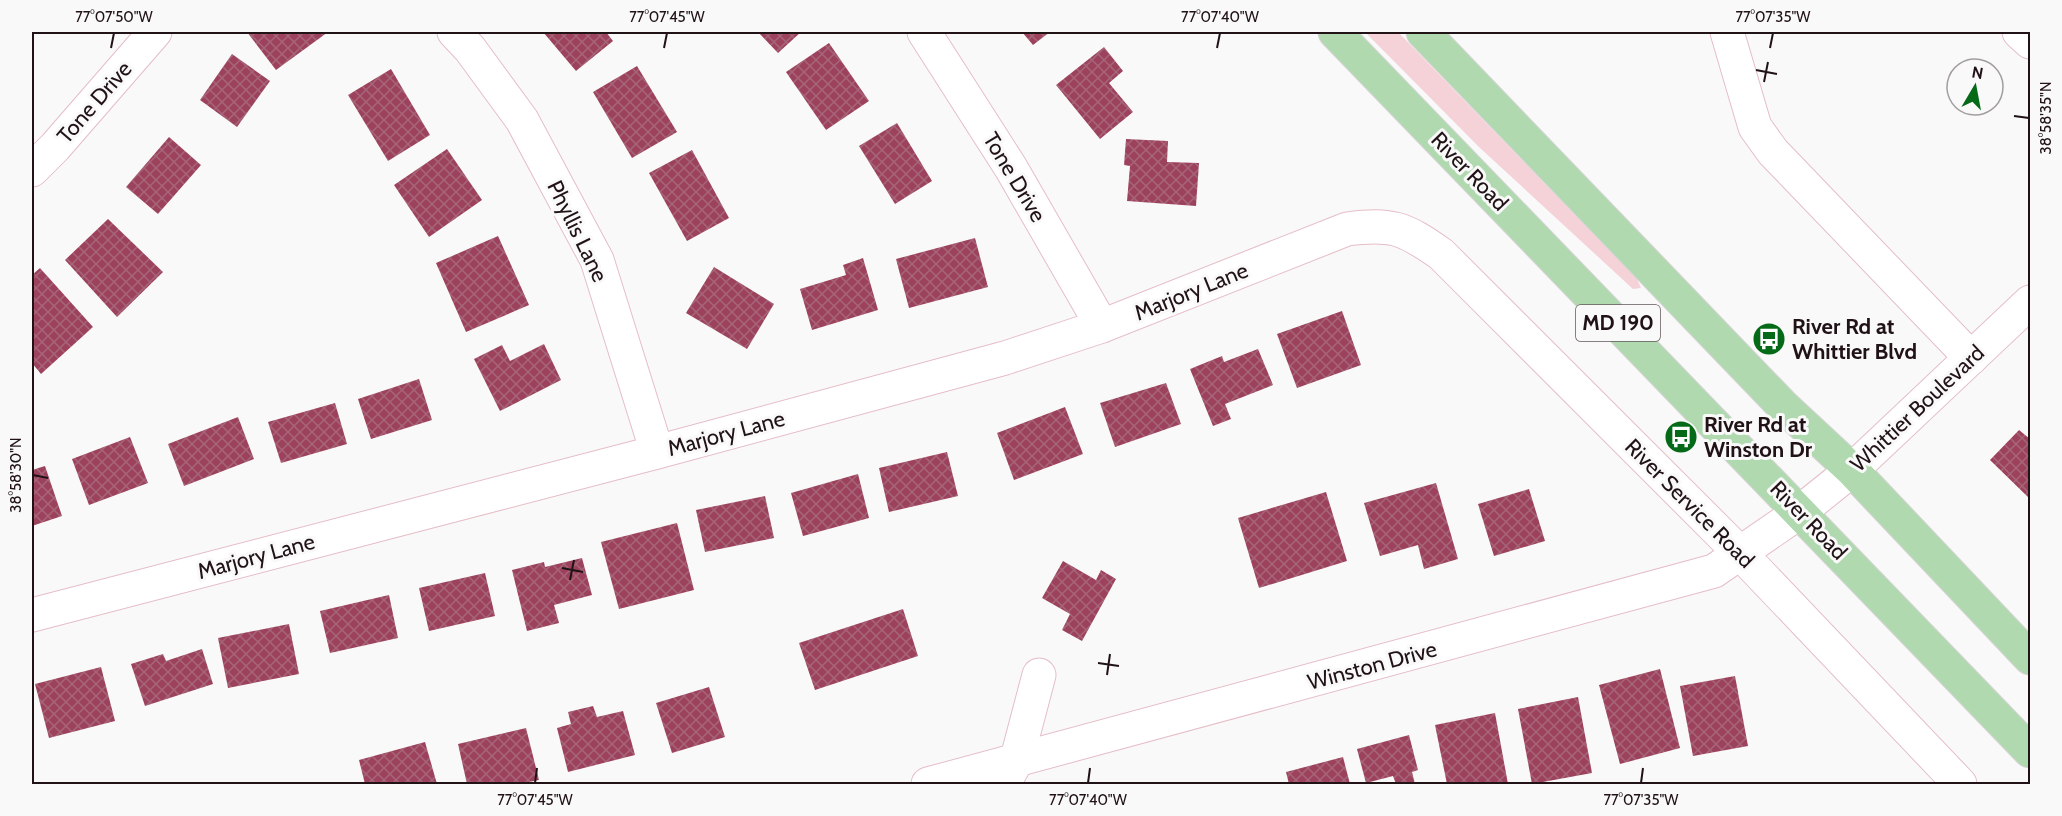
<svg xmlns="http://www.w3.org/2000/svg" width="2062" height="816" font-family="Cabin,sans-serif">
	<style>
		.green { fill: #f5d1d8 }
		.building { fill: url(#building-cross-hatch) }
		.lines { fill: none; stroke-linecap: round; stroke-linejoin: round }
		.minor-casing { stroke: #e5bec6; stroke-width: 35 }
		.major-casing { stroke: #d7d4d5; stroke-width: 35 }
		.minor { stroke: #fff; stroke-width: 33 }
		.major { stroke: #b0d9b0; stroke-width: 33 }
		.ticks { fill: none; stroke: #201215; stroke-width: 2 }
		.labels { text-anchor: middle; stroke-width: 6; stroke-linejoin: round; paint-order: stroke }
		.shield { fill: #f9f9f9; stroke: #615759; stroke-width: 1.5 }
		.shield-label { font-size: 21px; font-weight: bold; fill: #201215 }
		.street-label { font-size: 22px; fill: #201215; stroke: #f9f9f9 }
		.poi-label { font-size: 22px; font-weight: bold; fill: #201215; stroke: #f9f9f9; text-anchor: start }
		.neatline { fill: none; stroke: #201215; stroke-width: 2 }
		.ticks-label { font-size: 15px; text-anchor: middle; fill: #201215 }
	</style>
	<defs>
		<pattern id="building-cross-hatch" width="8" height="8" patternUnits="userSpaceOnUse" patternTransform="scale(1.5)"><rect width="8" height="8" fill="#9d425c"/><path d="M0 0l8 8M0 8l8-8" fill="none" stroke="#a66578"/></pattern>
	</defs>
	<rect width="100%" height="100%" fill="#f9f9f9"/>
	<path class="green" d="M1365 32H1398L1637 279 1641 288 1633 289 1479 147Z"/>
	<g class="building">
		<path d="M247 32H328L276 70Z"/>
		<path d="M543 32H606L613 41 576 71Z"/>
		<path d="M758 32H801L778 53Z"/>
		<path d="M1022 32H1050L1033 45Z"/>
		<path d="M829 43 869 101 826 130 786 72Z"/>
		<path d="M1104 47 1123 71 1109 83 1133 112 1100 139 1056 85Z"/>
		<path d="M232 54 270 81 237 127 200 100Z"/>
		<path d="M637 66 677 132 632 158 593 92Z"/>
		<path d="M391 69 430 135 388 161 348 95Z"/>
		<path d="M897 123 932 181 895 204 859 146Z"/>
		<path d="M169 137 201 165 158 214 126 187Z"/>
		<path d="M1126 139 1168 141 1167 162 1199 163 1196 206 1127 201 1130 166 1124 165Z"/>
		<path d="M447 149 482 200 429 237 394 185Z"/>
		<path d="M692 150 729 218 687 241 649 173Z"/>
		<path d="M108 219 163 272 117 317 65 260Z"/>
		<path d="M498 236 529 305 466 332 436 263Z"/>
		<path d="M975 238 988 287 909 308 896 259Z"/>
		<path d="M863 258 878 310 812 330 800 289 846 275 843 265Z"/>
		<path d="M714 267 774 304 747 349 686 313Z"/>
		<path d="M40 268 93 327 41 374 32 363V275Z"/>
		<path d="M1342 311 1361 365 1297 388 1277 334Z"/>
		<path d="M544 344 561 380 500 411 474 359 502 345 510 361Z"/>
		<path d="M1258 349 1273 385 1225 404 1231 419 1213 426 1190 369 1222 356 1224 362Z"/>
		<path d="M419 379 432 420 371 439 358 399Z"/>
		<path d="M1166 383 1181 424 1115 447 1100 403Z"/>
		<path d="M335 403 347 444 281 463 268 422Z"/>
		<path d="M1065 407 1083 454 1014 480 997 433Z"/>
		<path d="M238 417 254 459 184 486 168 444Z"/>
		<path d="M2019 430 2030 439V499L1990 460Z"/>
		<path d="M130 437 148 483 89 505 72 459Z"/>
		<path d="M947 452 958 496 889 512 879 468Z"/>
		<path d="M45 466 62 516 32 526V470Z"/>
		<path d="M858 474 869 518 803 536 791 493Z"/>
		<path d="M1436 483 1458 559 1424 569 1418 545 1380 556 1364 503Z"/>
		<path d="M1529 489 1545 541 1494 556 1478 504Z"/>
		<path d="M1326 492 1347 561 1259 588 1238 518Z"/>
		<path d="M765 496 774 538 705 552 696 510Z"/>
		<path d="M677 523 694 590 619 609 601 542Z"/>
		<path d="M582 558 592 595 554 605 559 623 527 631 512 570 544 562 545 567Z"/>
		<path d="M1063 561 1096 580 1101 570 1116 579 1082 641 1062 630 1070 614 1042 598Z"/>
		<path d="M485 573 495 616 429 631 419 588Z"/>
		<path d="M389 595 398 638 330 653 320 611Z"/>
		<path d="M903 609 918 656 815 690 799 643Z"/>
		<path d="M289 624 299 674 228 688 218 638Z"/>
		<path d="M202 649 213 684 145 706 131 664 163 654 166 661Z"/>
		<path d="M101 667 115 721 49 738 35 684Z"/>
		<path d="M1660 669 1680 748 1620 764 1599 685Z"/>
		<path d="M1735 676 1748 746 1693 756 1680 686Z"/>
		<path d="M709 687 725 737 672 753 656 703Z"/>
		<path d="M1578 697 1592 773 1532 784 1518 709Z"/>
		<path d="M593 706 597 717 623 711 635 755 568 772 557 728 571 724 568 712Z"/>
		<path d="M1495 713 1508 784H1447L1435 725Z"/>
		<path d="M526 728 539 780 519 784H467L458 744Z"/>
		<path d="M1409 735 1418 770 1412 772 1415 784H1396L1393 776 1366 783 1357 749Z"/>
		<path d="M425 742 437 784H365L359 760Z"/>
		<path d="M1343 757 1350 784H1289L1286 772Z"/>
	</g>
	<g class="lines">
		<defs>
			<g id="minor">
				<path d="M454 32 470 49 522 120 597 260 657 452"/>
				<path d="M924 32 1011 168 1102 326"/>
				<path d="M1727 32 1755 127 1773 152 1971 358"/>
				<path d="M2019 32 2030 42"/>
				<path d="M32 170 55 147 155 32"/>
				<path d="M32 615 657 452 1005 358 1102 326 1347 229C1392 223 1404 228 1441 254L1740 553 1960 784"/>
				<path d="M1007 778 1016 762 1039 675"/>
				<path d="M928 784 1714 571 1801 511 1852 470 2030 302"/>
			</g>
			<g id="major">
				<path d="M1335 32 2030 751"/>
				<path d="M1423 32 1782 405 1852 470 2030 658"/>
			</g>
		</defs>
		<use href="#minor" class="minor-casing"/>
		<use href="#major" class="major-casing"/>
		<use href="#minor" class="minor"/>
		<use href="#major" class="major"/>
	</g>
	<path class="ticks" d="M111 48 114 33M664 48 667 33M1217 48 1220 33M1770 48 1773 33M1756 70 1777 74M1764 82 1768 62M2014 116 2029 118M33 475 48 478M562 568 583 572M570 580 574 560M1098 663 1119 666M1107 675 1110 654M535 783 537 768M1088 783 1090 768M1641 783 1643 768"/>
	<defs>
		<symbol id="bus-disc" viewBox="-11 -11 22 22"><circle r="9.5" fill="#056a17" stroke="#f9f9f9"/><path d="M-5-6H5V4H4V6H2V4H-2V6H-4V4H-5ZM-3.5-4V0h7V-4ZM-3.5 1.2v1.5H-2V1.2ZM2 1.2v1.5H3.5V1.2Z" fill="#fff"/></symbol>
	</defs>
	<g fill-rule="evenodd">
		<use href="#bus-disc" x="1750" y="320" width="38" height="38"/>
		<use href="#bus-disc" x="1662" y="418" width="38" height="38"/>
	</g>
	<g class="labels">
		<rect class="shield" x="1576" y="305" width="84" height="36" rx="4.5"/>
		<g class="shield-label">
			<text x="1618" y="330">MD 190</text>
		</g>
		<g class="street-label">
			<text transform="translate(94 102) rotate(-49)" y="8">Tone Drive</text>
			<text transform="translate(1470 171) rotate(46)" y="8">River Road</text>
			<text transform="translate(1015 177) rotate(59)" y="8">Tone Drive</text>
			<text transform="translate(578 231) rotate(64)" y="8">Phyllis Lane</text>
			<text transform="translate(1191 291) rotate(-22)" y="8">Marjory Lane</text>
			<text transform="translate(1917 408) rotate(-43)" y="8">Whittier Boulevard</text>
			<text transform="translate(726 433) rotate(-15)" y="8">Marjory Lane</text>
			<text transform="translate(1690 503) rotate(45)" y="8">River Service Road</text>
			<text transform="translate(1809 520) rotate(46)" y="8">River Road</text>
			<text transform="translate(256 556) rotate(-15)" y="8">Marjory Lane</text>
			<text transform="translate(1372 665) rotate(-15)" y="8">Winston Drive</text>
		</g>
		<g class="poi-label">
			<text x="1792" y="334">River Rd at<tspan x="1792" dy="25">Whittier Blvd</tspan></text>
			<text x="1704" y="432">River Rd at<tspan x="1704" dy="25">Winston Dr</tspan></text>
		</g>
	</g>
	<rect width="2062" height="816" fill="none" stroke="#f9f9f9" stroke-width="66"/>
	<g transform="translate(1975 87) rotate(10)"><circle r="28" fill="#f9f9f9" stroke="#a29d9e" stroke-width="1.5"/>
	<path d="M0-4.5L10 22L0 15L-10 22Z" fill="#056a17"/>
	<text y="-9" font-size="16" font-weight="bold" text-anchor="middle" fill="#201215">N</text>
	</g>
	<rect x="33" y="33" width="1996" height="750" class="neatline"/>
	<g class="ticks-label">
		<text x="114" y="22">77°07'50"W</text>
		<text x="667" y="22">77°07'45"W</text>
		<text x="1220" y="22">77°07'40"W</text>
		<text x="1773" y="22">77°07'35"W</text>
		<text transform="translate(2046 118) rotate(-90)" y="5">38°58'35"N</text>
		<text transform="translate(16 475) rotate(-90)" y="5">38°58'30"N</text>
		<text x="535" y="805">77°07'45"W</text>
		<text x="1088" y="805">77°07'40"W</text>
		<text x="1641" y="805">77°07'35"W</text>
	</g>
</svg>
